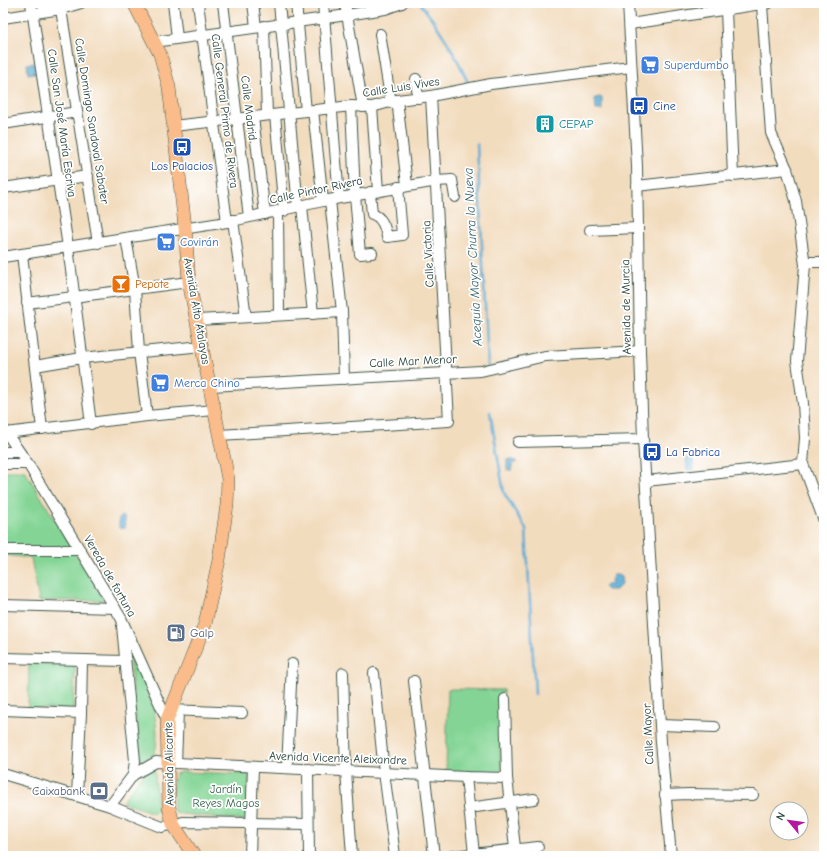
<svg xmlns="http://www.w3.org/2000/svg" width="827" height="859" font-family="'Comic Neue',sans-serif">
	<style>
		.green { fill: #84d595; stroke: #528964 }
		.water { fill: #5aaad4; stroke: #3c7484 }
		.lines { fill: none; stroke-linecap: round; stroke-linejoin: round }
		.stream { stroke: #5aaad4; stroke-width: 2.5 }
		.minor-casing { stroke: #3f5549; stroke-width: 12 }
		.major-casing { stroke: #3f5549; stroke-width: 14 }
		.minor { stroke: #fff; stroke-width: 10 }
		.major { stroke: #f9bc8a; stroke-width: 13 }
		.labels { text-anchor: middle; stroke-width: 3.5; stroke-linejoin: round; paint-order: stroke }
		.shop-label { font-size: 12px; fill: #366cbe; stroke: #fff; text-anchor: start }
		.street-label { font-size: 12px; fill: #1f3d34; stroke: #fff }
		.transit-label { font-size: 12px; fill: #164399; stroke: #fff; text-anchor: start }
		.culture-label { font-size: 12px; fill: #0d838f; stroke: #fff; text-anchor: start }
		.food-label { font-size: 12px; fill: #c56008; stroke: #fff; text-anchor: start }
		.service-label { font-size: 12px; fill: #4e5e75; stroke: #fff; text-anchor: start }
		.park-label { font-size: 12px; fill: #38634c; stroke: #fff }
		.water-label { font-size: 13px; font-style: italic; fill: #34636c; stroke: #fff }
	</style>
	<rect width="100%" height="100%" fill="#fff"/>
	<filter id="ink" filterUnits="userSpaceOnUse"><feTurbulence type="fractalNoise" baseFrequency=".025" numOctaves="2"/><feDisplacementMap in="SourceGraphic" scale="8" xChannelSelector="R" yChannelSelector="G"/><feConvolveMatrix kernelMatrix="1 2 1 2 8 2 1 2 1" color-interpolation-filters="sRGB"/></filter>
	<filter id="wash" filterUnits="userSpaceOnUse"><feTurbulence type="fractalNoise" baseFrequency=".012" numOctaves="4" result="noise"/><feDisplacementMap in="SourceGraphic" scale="16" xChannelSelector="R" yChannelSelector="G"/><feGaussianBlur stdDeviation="0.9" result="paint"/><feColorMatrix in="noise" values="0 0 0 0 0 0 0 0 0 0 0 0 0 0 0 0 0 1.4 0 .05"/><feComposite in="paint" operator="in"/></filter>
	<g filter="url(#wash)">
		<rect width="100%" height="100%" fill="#f2dcbe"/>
		<g class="green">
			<path d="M3 471H25L104 600 39 601 31 558 3 555Z"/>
			<path d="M128 648C143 683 163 714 155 753L141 763Z"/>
			<path d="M29 663 75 665 73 710 28 708Z"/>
			<path d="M448 689 503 690V742H500L502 775 446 773Z"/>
			<path d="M150 770 155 772 157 810 154 813 122 802 140 777Z"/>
			<path d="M181 772 249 774 248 821 174 813 173 786 175 774Z"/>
		</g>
		<g class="water">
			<path d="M34 63 35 73 28 74 27 64Z"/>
			<path d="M600 97 602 98V110H596L595 98Z"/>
			<path d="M690 456 693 457 694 470H687L686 458Z"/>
			<path d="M510 459 516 461V463H512V470H507V461Z"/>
			<path d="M122 516 125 518V528H119V518Z"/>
			<path d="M613 575H618L621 577 622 584 616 590H607L604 587 606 585H610Z"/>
		</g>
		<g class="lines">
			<g class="stream">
				<path d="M420 3C440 28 457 56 469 85"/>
				<path d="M477 144 488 366"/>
				<path d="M490 412 504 493 526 529 535 694"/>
			</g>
		</g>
	</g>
	<g filter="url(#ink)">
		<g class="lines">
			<defs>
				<g id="minor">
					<path d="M31 3 68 247 91 424"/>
					<path d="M60 3 98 243"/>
					<path d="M173 3 177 38"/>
					<path d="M198 3 227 222"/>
					<path d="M223 3 249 217"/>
					<path d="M253 3 256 27"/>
					<path d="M279 3 298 207"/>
					<path d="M296 3 306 111"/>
					<path d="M323 3 339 198"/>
					<path d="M345 3 363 107"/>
					<path d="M628 3 637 166 640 351 643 439 661 742 671 856"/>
					<path d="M762 5 771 133 787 169 796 201 805 265 797 361 803 403 805 438 803 464 824 521"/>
					<path d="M726 10 733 176"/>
					<path d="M3 18 61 9 81 3"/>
					<path d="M630 24 769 3"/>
					<path d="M264 26 267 115"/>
					<path d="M380 34 391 103"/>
					<path d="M154 42 347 15 385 9 402 3"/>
					<path d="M416 79 418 98"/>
					<path d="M397 100 407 185"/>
					<path d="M351 106 355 195 360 254 372 253"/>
					<path d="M372 107 378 191"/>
					<path d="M313 110 323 201"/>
					<path d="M275 115 284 211"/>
					<path d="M253 117 265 214"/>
					<path d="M3 124 77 112"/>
					<path d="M173 126 351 106 372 107 397 100 431 96 491 84 631 67"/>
					<path d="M637 186 787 169"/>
					<path d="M3 188 88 176"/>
					<path d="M370 192 372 214C382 217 385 227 387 237L402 235 398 187"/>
					<path d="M330 200 342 312 344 379"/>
					<path d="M302 206 313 314"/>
					<path d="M278 212 279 315"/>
					<path d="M233 220 246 317"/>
					<path d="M590 230 638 228"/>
					<path d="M126 238 135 289 139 352 147 416"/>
					<path d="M22 254 42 429"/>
					<path d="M3 257 227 222 323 201 437 181 452 180 455 197"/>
					<path d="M805 262H824"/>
					<path d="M27 303 189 282"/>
					<path d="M197 320 342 312"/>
					<path d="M35 366 82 358 202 346"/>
					<path d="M211 386 481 371 545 356 640 351"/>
					<path d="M3 428 28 464 121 618 167 720"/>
					<path d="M6 433 147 416 214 410"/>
					<path d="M219 435 449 421 431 96"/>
					<path d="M518 442 643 439"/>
					<path d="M3 452H19"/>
					<path d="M3 464H28"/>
					<path d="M646 481 803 464"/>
					<path d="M3 550H80"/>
					<path d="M3 605 115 608"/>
					<path d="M122 626 135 761 133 775"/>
					<path d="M3 658 125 661"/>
					<path d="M343 673 346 771 352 856"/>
					<path d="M374 673 384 772 395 856"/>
					<path d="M414 681 434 856"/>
					<path d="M505 699 507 778 516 856"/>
					<path d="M3 710 81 713"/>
					<path d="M171 710 242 713"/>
					<path d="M661 725 715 727"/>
					<path d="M176 763 178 711"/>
					<path d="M287 768 292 664"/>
					<path d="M308 769 309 856"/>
					<path d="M3 774 110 806 162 827 183 822 308 824"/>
					<path d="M466 777 474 854"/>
					<path d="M665 795 688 794 753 795"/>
					<path d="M77 796 81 713 82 660"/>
					<path d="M110 806 133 775 156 762 466 777 507 778"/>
					<path d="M469 808 534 799"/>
					<path d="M250 856 253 767"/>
					<path d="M452 856 538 847"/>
				</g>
				<path id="major" d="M134 3 160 54 169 87 185 227 189 282 228 479 227 505 219 560 205 624 167 720 169 807 173 824 194 856"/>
			</defs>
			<use href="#minor" class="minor-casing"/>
			<use href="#major" class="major-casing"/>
			<use href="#minor" class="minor"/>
			<use href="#major" class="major"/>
		</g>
	</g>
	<defs>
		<symbol id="supermarket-square" viewBox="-11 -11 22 22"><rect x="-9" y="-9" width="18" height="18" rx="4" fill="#3f7fe0" stroke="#fff"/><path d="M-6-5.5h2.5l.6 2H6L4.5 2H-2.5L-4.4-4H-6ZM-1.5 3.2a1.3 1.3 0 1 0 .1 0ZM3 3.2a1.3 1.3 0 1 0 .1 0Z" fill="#fff"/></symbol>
		<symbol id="bus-square" viewBox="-11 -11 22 22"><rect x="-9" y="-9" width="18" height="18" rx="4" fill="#1a4fb4" stroke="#fff"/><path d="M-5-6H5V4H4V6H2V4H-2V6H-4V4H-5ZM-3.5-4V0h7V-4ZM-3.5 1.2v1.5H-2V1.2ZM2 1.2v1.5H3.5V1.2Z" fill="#fff"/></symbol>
		<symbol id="building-square" viewBox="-11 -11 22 22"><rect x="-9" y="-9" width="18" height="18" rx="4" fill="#0f9aa8" stroke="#fff"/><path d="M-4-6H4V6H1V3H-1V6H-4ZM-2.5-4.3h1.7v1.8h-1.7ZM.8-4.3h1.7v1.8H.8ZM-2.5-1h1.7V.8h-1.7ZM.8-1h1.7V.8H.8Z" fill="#fff"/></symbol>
		<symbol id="bar-square" viewBox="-11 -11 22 22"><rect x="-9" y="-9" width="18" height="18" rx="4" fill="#e8710a" stroke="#fff"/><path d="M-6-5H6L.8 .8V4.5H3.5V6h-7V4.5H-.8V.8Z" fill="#fff"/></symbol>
		<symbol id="fuel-square" viewBox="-11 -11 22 22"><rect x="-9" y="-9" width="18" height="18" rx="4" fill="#5c6f8a" stroke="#fff"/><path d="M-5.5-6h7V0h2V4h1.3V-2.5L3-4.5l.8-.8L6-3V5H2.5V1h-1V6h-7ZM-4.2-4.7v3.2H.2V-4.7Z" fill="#fff"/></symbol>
		<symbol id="bank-square" viewBox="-11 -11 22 22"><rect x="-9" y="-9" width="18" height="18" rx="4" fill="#5c6f8a" stroke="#fff"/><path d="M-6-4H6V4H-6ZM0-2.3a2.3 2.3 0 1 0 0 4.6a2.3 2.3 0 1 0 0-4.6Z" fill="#fff"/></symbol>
	</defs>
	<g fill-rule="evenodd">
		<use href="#supermarket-square" x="639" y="54" width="22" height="22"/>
		<use href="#bus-square" x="628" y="95" width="22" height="22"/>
		<use href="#building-square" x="534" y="113" width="22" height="22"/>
		<use href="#bus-square" x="171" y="136" width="22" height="22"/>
		<use href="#supermarket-square" x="155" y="231" width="22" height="22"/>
		<use href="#bar-square" x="110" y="273" width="22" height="22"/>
		<use href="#supermarket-square" x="149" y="372" width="22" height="22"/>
		<use href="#bus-square" x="641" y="441" width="22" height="22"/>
		<use href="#fuel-square" x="165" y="622" width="22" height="22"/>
		<use href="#bank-square" x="88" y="780" width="22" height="22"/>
	</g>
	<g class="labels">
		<g class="shop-label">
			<text x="664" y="69">Superdumbo</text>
			<text x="180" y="246">Covirán</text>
			<text x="174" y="387">Merca Chino</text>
		</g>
		<g class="street-label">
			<text transform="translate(401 87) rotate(-9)" y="4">Calle Luis Vives</text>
			<text transform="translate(249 108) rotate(83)" y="4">Calle Madrid</text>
			<text transform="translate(225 111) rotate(83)" y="4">Calle General Primo de Rivera</text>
			<text transform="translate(92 121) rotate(81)" y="4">Calle Domingo Sandoval Sabater</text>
			<text transform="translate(62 123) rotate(82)" y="4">Calle San José María Escriva</text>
			<text transform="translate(316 190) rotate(-12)" y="4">Calle Pintor Rivera</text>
			<text transform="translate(428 254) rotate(-93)" y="4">Calle Victoria</text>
			<text transform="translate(626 307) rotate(-91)" y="4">Avenida de Murcia</text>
			<text transform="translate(197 311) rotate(80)" y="4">Avenida Alto Atalayas</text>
			<text transform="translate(413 361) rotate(-3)" y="4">Calle Mar Menor</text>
			<text transform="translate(110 576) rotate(60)" y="4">Vereda de fortuna</text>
			<text transform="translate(648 734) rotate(-93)" y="4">Calle Mayor</text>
			<text transform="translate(338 758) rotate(2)" y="4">Avenida Vicente Aleixandre</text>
			<text transform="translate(169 764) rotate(-91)" y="4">Avenida Alicante</text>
		</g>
		<g class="transit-label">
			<text x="653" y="110">Cine</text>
			<text x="182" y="170" text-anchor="middle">Los Palacios</text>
			<text x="666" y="456">La Fabrica</text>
		</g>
		<g class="culture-label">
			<text x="559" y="128">CEPAP</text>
		</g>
		<g class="food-label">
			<text x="135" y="288">Pepote</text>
		</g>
		<g class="service-label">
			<text x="190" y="637">Galp</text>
			<text x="85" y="795" text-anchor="end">Caixabank</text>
		</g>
		<g class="park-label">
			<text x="226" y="793">Jardín<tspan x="226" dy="14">Reyes Magos</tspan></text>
		</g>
		<g class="water-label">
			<text transform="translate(472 257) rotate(-93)" y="5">Acequia Mayor Churra la Nueva</text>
		</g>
	</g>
	<rect width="827" height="859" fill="none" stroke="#fff" stroke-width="16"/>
	<g transform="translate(789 821) rotate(299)"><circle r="19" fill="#ffffff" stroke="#a5b1ae"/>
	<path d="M0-3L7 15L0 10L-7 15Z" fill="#b5179e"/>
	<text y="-6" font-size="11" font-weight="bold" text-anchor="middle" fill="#1f3d34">N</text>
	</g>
</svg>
